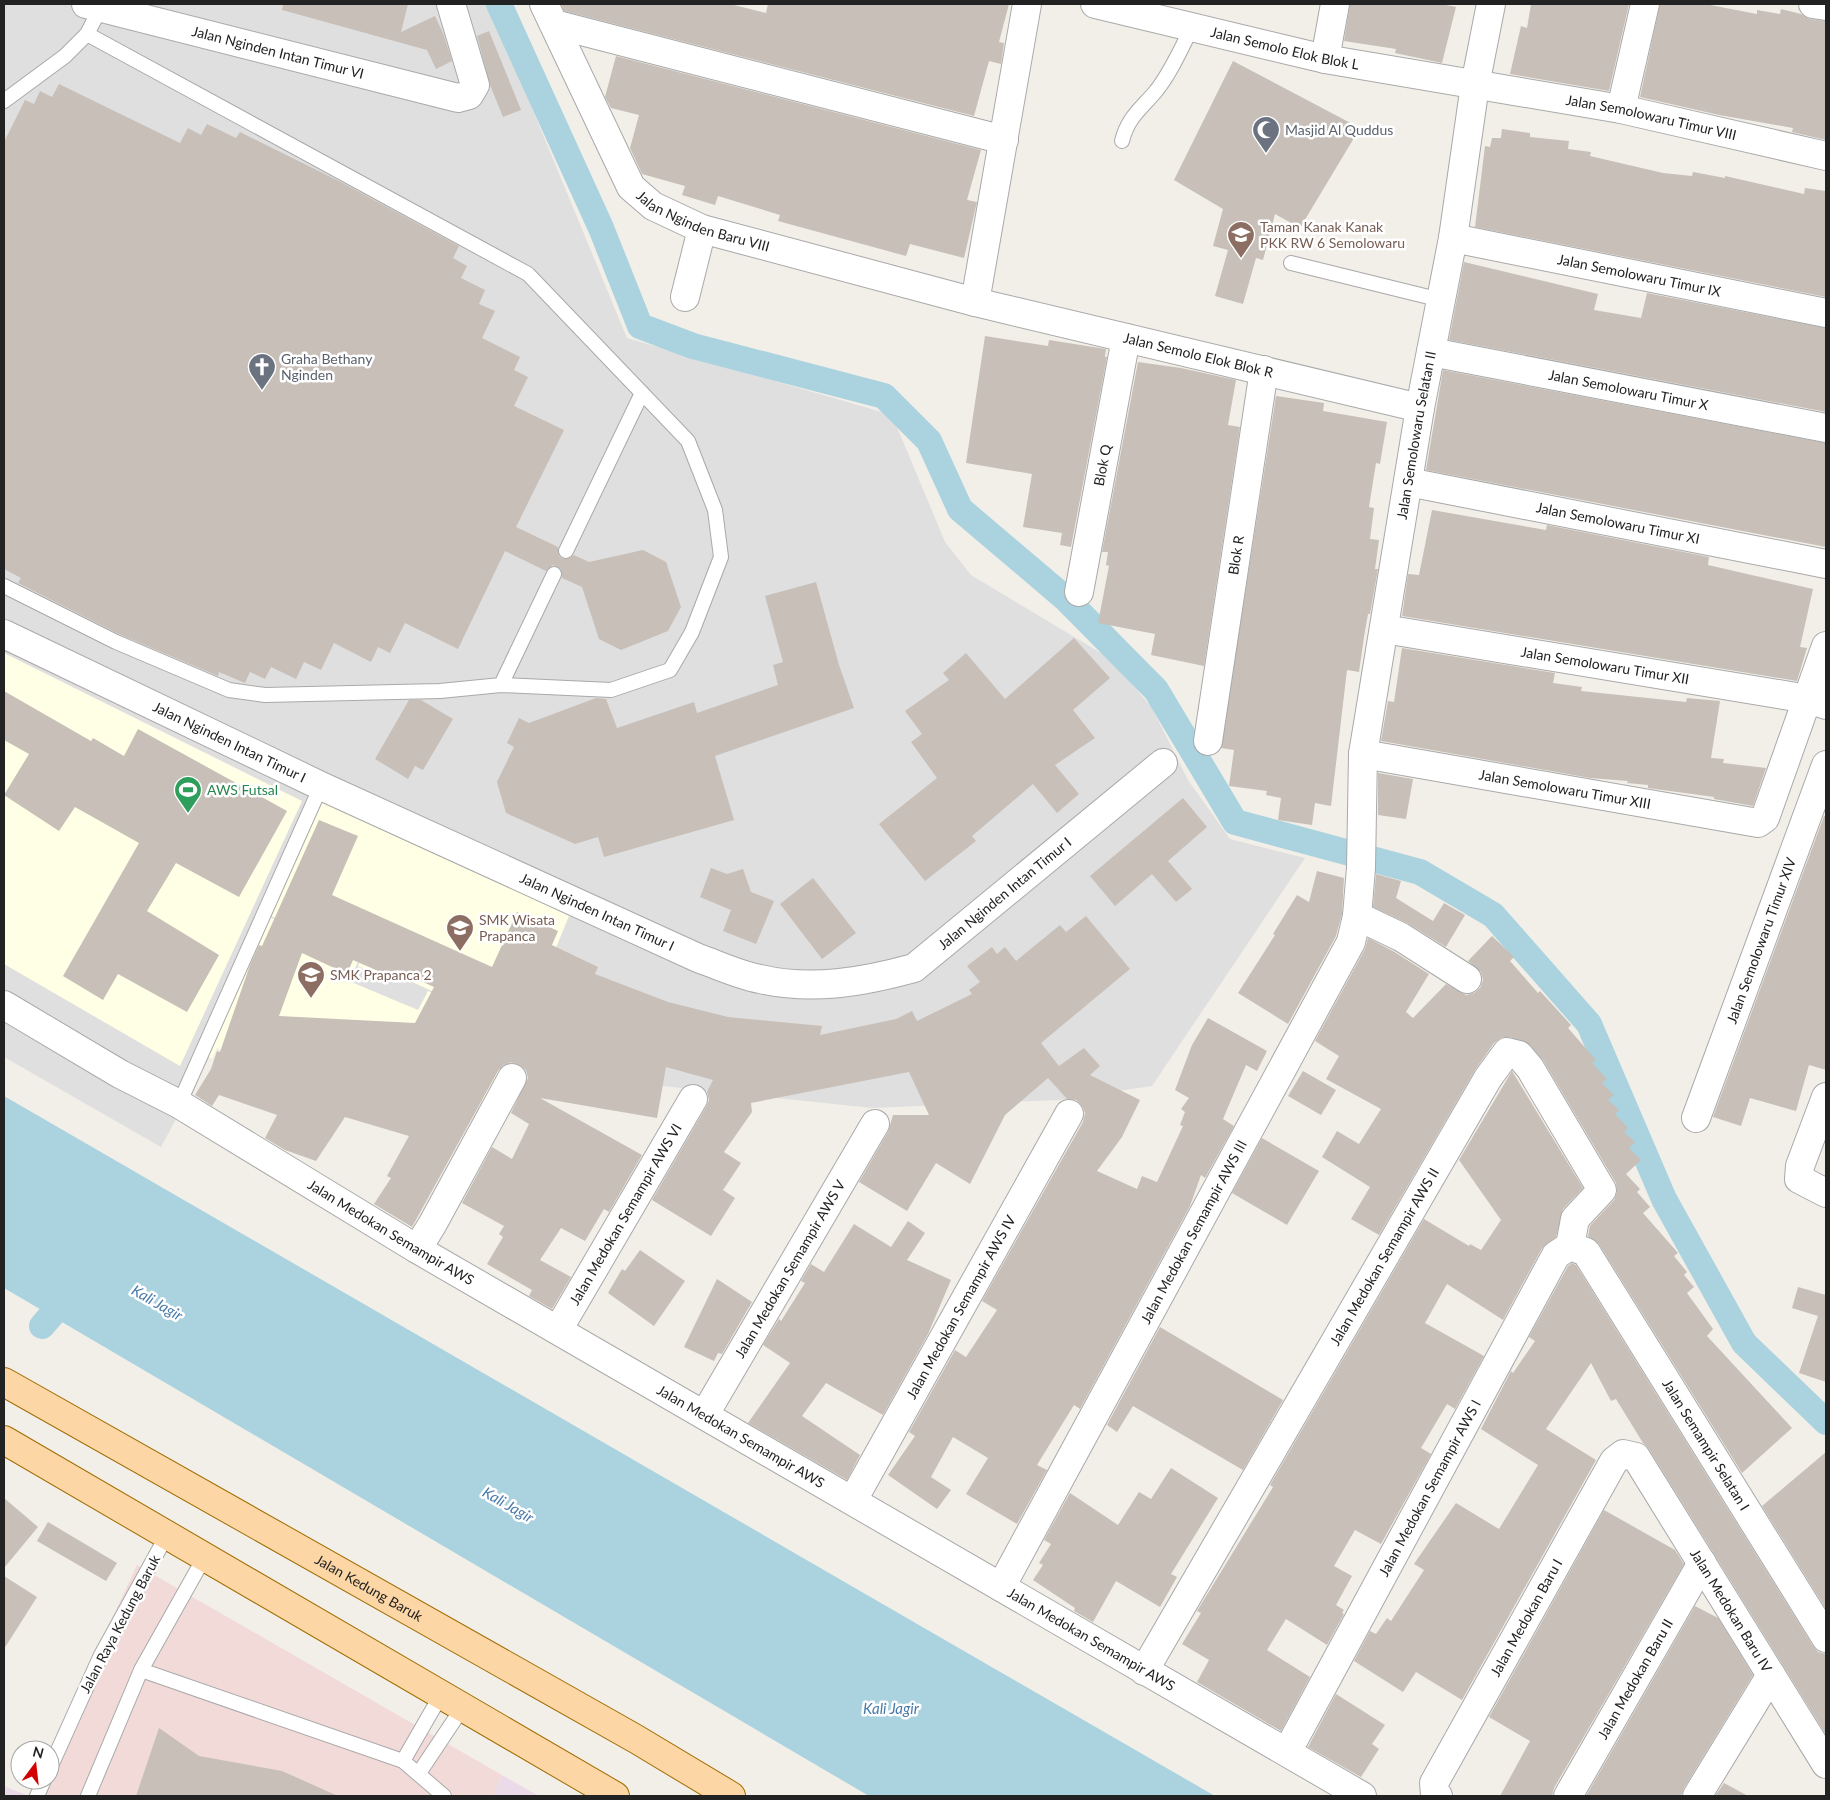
<svg xmlns="http://www.w3.org/2000/svg" width="1830" height="1800" font-family="Lato,sans-serif">
	<style>
		.residential { fill: #e0dfdf }
		.commercial { fill: #f2dad9 }
		.industrial { fill: #ebdbe8 }
		.education { fill: #ffffe5 }
		.water { fill: #aad3df }
		.lines { fill: none; stroke-linecap: round; stroke-linejoin: round }
		.canal { stroke: #aad3df; stroke-width: 26 }
		.building { fill: #c7bfb8; fill-rule: evenodd }
		.service-casing { stroke: #a9a9a9; stroke-width: 16 }
		.minor-casing { stroke: #a9a9a9; stroke-width: 30 }
		.tertiary-casing { stroke: #a9a9a9; stroke-width: 30 }
		.primary-casing { stroke: #a06b00; stroke-width: 30 }
		.service { stroke: #fff; stroke-width: 14 }
		.minor { stroke: #fff; stroke-width: 28 }
		.tertiary { stroke: #fff; stroke-width: 28 }
		.primary { stroke: #fcd6a4; stroke-width: 28 }
		.labels { text-anchor: middle; stroke-width: 5; stroke-linejoin: round; paint-order: stroke }
		.street-label { font-size: 14px; fill: #222; stroke: #fff }
		.worship-label { font-size: 14px; fill: #5b616d; stroke: #fff; text-anchor: start }
		.education-label { font-size: 14px; fill: #785e54; stroke: #fff; text-anchor: start }
		.leisure-label { font-size: 14px; fill: #27864d; stroke: #fff; text-anchor: start }
		.water-label { font-size: 15px; font-style: italic; fill: #4a7aab; stroke: #fff }
	</style>
	<rect width="100%" height="100%" fill="#f2efe9"/>
	<path class="residential" d="M4 4H489L627 338 892 415 945 542 971 575 1111 659 1152 708 1188 780 1230 839 1305 858 1152 1086 1059 1100 872 1108 435 1062 217 1043 161 1147 4 1057Z"/>
	<path class="commercial" d="M137 1565 502 1775 493 1796H29L36 1780H50V1751Z"/>
	<g class="industrial">
		<path d="M502 1775 539 1796H493Z"/>
		<path d="M4 1786 29 1796H4Z"/>
	</g>
	<g class="education">
		<path d="M4 653 302 801 180 1066 4 964Z"/>
		<path d="M323 799 569 916 553 955 498 1069 508 1072 491 1105 437 1078 469 1008 399 976 396 982 358 966 365 950 363 951 349 981 418 1010 428 991 465 1007 283 1071 217 1048 212 1059 205 1055 267 916 303 931 271 916Z"/>
	</g>
	<path class="water" d="M4 1096 1215 1796H869L4 1288Z"/>
	<g class="lines">
		<g class="canal">
			<path d="M499 4 601 228 640 326 693 346 884 396 929 441 960 509 1066 599 1156 690 1235 822 1420 872 1493 915 1589 1024 1664 1199 1744 1343 1826 1422"/>
			<path d="M42 1326 74 1289"/>
		</g>
	</g>
	<g class="building">
		<path d="M283 4H408L401 32 435 16 443 33 452 61 436 69 427 50 282 10Z"/>
		<path d="M561 4H730L766 13 768 4H1009L999 42 1004 43 1001 64 989 61 974 116 564 11Z"/>
		<path d="M1350 4H1441L1456 7 1442 63 1395 53 1396 49 1344 41Z"/>
		<path d="M1531 4H1629L1609 91 1510 74 1521 26 1527 28Z"/>
		<path d="M1660 4H1705L1757 14V10L1780 14 1781 9 1801 14 1810 19 1826 21V140L1792 132 1793 128 1719 115 1640 97Z"/>
		<path d="M489 31 521 110 503 117 490 85 477 36Z"/>
		<path d="M616 56 981 150 967 200 977 202 964 258 910 244 906 256 778 221 780 215 718 196 715 205 682 195 685 186 642 174 630 148 639 115 611 108 605 97Z"/>
		<path d="M1233 61 1360 128 1300 228 1275 214 1263 260 1256 258 1243 304 1215 296 1228 250 1213 246 1223 209 1174 180Z"/>
		<path d="M59 84 180 143 188 128 201 135 207 124 236 138 240 132 339 181 459 246 453 258 467 266 461 278 485 290 479 304 495 311 482 338 520 357 514 370 528 377 514 406 564 430 516 527 558 547 559 556 563 559 570 558 574 555 589 562 643 550 666 562 681 607 668 631 621 650 599 639 582 587 562 578 561 569 553 565 546 571 505 551 458 649 405 623 390 653 378 647 371 662 334 643 321 670 304 662 296 679 271 667 265 679 250 672 245 683 219 672 218 676 121 635 18 583 21 578 4 569V142L25 100 34 104 40 91 52 97Z"/>
		<path d="M1502 129 1530 133V137L1569 141 1568 149 1591 152 1590 156 1663 173 1692 176 1693 172 1725 178V176L1804 194 1805 188 1826 191V297L1475 227 1485 146 1490 147 1492 138H1501Z"/>
		<path d="M1464 262 1598 294 1594 310 1641 318 1647 293 1826 328V412L1449 340Z"/>
		<path d="M985 336 1048 346 1049 340 1106 349 1105 357H1107L1071 547 1060 545 1062 533 1023 527 1032 474 966 463Z"/>
		<path d="M1138 362 1181 368 1236 380 1228 425 1240 427 1204 666 1151 655 1155 634 1098 623 1109 566 1106 565 1108 552H1102Z"/>
		<path d="M1443 370 1826 443V547L1426 470Z"/>
		<path d="M1276 396 1324 403 1323 411 1387 422 1380 464 1376 463 1369 507 1374 508 1370 539 1379 540 1375 569H1378L1370 614H1368L1364 637 1359 672 1347 670 1331 806 1315 803 1312 825 1278 820 1281 798 1266 795 1267 791 1229 786 1234 750 1221 748Z"/>
		<path d="M1432 510 1546 530 1547 525 1709 557 1708 565 1813 589 1800 647 1807 648 1797 681 1402 616 1408 574 1419 575Z"/>
		<path d="M816 582 839 665 854 708 715 756 734 820 604 857 598 837 575 844 506 813 497 782 514 747 507 743 519 718 529 723 596 698 606 699 617 728 694 702 697 713 778 685 773 665 783 662 765 596Z"/>
		<path d="M1074 638 1110 678 1073 710 1095 738 1055 765 1079 794 1057 813 1033 784 972 836 976 841 925 881 879 824 937 778 911 742 922 734 905 711 949 680 943 673 966 653 1005 699Z"/>
		<path d="M1402 648 1555 673 1553 683 1582 687 1581 691 1686 702 1687 698 1720 701 1711 758 1724 759 1723 763 1766 768 1753 806 1714 799V797L1648 788V785L1627 783 1628 781 1590 778 1381 741 1388 701 1394 702Z"/>
		<path d="M4 691 91 741 93 738 124 756 138 729 287 811 239 897 176 863 147 911 219 955 187 1012 118 974 103 1000 63 976 139 843 75 807 59 831 4 795 29 754 4 740Z"/>
		<path d="M409 700H421L453 719 423 770 415 766 408 779 375 759Z"/>
		<path d="M1378 773 1413 779 1406 819 1378 815Z"/>
		<path d="M1183 798 1207 827 1168 861 1192 889 1176 902 1152 874 1115 906 1090 876Z"/>
		<path d="M1824 816H1826V1070L1809 1065 1796 1111 1750 1098 1741 1126 1713 1117Z"/>
		<path d="M319 820 358 836 332 895 492 967 517 912 558 931 552 945 598 967 595 974 668 1002 728 1017 822 1026 820 1035 896 1019 912 1011 917 1021 972 994 969 990 980 982 967 966 992 947 997 954 1005 947 1016 961 1060 925 1066 932 1086 916 1130 969 1041 1043 1059 1066 1084 1048 1100 1066 1090 1075 1140 1100 1122 1137 1097 1171 1137 1189 1142 1176 1157 1182 1183 1126 1180 1125 1185 1112 1181 1109 1189 1098 1175 1090 1192 1045 1208 1018 1267 1051 1257 1071 1246 1065 1223 1119 1234 1126 1205 1178 1201 1175 1190 1206 1080 1409 1074 1405 1037 1465 1047 1470 1017 1524 966 1494 988 1458 953 1437 931 1477 951 1490 937 1509 888 1475 915 1436 909 1432 955 1350 966 1357 997 1310 982 1301 1083 1122 1085 1113 1082 1106 1076 1100 1067 1099 1048 1078 1005 1115 970 1184 936 1163 907 1211 859 1182 888 1132 893 1115H929L909 1072 751 1103 752 1112 724 1152 741 1163 723 1190 735 1198 711 1236 652 1200 706 1107 709 1100 707 1092 713 1080 666 1067 657 1118 540 1098 642 1155 609 1212 604 1209 585 1241 561 1228 540 1260 571 1277 552 1309 529 1296 532 1290 487 1264 503 1237 499 1234 504 1226 462 1203 492 1147 512 1159 529 1124 511 1113 528 1078 526 1070 520 1065 511 1062 503 1065 498 1071 412 1227 374 1204 391 1178 387 1176 409 1136 345 1117 316 1161 285 1150 265 1138 277 1115 219 1095 212 1106 195 1095 211 1069 217 1051 220 1052 250 965 259 945 262 946ZM302 953 347 974 353 960 394 978 397 970 434 987 415 1023 279 1016Z"/>
		<path d="M711 868 727 874 743 869 751 892 774 901 756 944 723 931 731 910 700 897Z"/>
		<path d="M1317 871 1344 878 1342 914 1336 936 1288 1024 1238 993 1275 935 1273 934 1297 895 1309 902Z"/>
		<path d="M1376 874 1401 881 1396 898 1433 921 1444 903 1465 915 1446 947 1409 924 1373 907Z"/>
		<path d="M813 878 856 933 822 959 780 904Z"/>
		<path d="M1492 936 1514 957 1510 961 1538 993 1540 991 1571 1025 1568 1028 1596 1060 1592 1063 1607 1079 1602 1083 1614 1095 1608 1100 1619 1110 1615 1114 1628 1128 1624 1132 1635 1142 1629 1148 1641 1160 1626 1174 1640 1189 1637 1192 1650 1207 1643 1213 1678 1253 1674 1256 1687 1272 1684 1275 1694 1287 1687 1293 1713 1329 1707 1336 1792 1428 1742 1473 1599 1244 1588 1236 1590 1226 1614 1200 1617 1192 1616 1183 1543 1060 1530 1045 1510 1037 1501 1038 1494 1043 1475 1070 1379 1235 1351 1219 1370 1187 1322 1157 1337 1131 1359 1144 1381 1109 1326 1079 1339 1056 1315 1041 1365 949 1368 938 1393 951 1429 974 1406 1012 1413 1018 1446 984 1466 995 1474 993 1480 988 1483 980 1481 972 1468 961Z"/>
		<path d="M1303 1071 1336 1090 1321 1115 1288 1096Z"/>
		<path d="M1512 1071 1583 1188 1563 1209 1556 1237 1542 1248 1503 1320 1447 1284 1425 1323 1484 1356 1455 1409 1447 1404 1421 1448 1431 1454 1381 1544 1355 1530 1334 1566 1352 1576 1336 1605 1344 1610 1342 1613 1344 1614 1327 1645 1286 1619 1267 1650 1310 1677 1281 1731 1197 1682 1209 1660 1182 1644 1201 1613 1197 1611 1273 1487 1270 1485 1424 1219 1469 1246 1470 1244 1481 1250 1501 1220 1459 1160Z"/>
		<path d="M1262 1138 1319 1171 1287 1225 1232 1193Z"/>
		<path d="M908 1221 925 1233 907 1260 951 1280 928 1334 883 1415 826 1383 802 1416 860 1455 847 1480 748 1423 790 1363 763 1345 779 1319 781 1321 805 1283 801 1281 811 1264 824 1272 854 1224 891 1247Z"/>
		<path d="M640 1250 685 1281 654 1326 608 1293 622 1269 625 1271Z"/>
		<path d="M1572 1263 1576 1265 1813 1646 1818 1652 1826 1654V1735L1649 1449 1643 1443 1616 1399 1611 1401 1591 1363 1546 1429 1596 1460 1462 1700 1416 1672 1403 1692 1354 1661 1370 1631 1376 1634 1387 1618 1391 1621 1424 1570 1414 1564 1456 1503 1499 1529 1538 1465 1481 1429 1511 1371 1513 1373 1535 1341 1529 1337 1568 1266Z"/>
		<path d="M717 1279 752 1302 722 1354 718 1353 714 1361 684 1347Z"/>
		<path d="M1798 1287 1826 1295V1382L1799 1373 1818 1316 1792 1308Z"/>
		<path d="M1160 1327 1283 1400 1243 1470 1133 1406 1117 1432 1107 1425Z"/>
		<path d="M1826 1452V1609L1762 1506Z"/>
		<path d="M1171 1468 1218 1498 1171 1574 1177 1577 1160 1607 1116 1581 1093 1622 1074 1611 1075 1608 1033 1580 1043 1565 1039 1563 1051 1544 1044 1540 1070 1493 1118 1525 1139 1492 1151 1499Z"/>
		<path d="M4 1498 38 1527 4 1568Z"/>
		<path d="M1604 1510 1675 1550 1684 1564 1554 1788 1552 1796H1500L1530 1741 1489 1717Z"/>
		<path d="M48 1522 117 1563 106 1581 37 1541Z"/>
		<path d="M4 1576 37 1597 4 1649Z"/>
		<path d="M1695 1606 1718 1618 1753 1675 1684 1788 1681 1796H1586Z"/>
		<path d="M1336 1694 1385 1725 1372 1744 1379 1749 1361 1777 1308 1747Z"/>
		<path d="M159 1728 199 1756 282 1771 338 1796H136Z"/>
		<path d="M1724 1783 1748 1796H1715Z"/>
	</g>
	<g class="lines">
		<defs>
			<g id="service">
				<path d="M4 101 65 56 87 34 101 7"/>
				<path d="M1122 141C1128 117 1141 109 1156 91 1171 72 1181 49 1192 27"/>
				<path d="M1291 263 1441 300"/>
				<path d="M566 551 642 393"/>
				<path d="M4 586 116 642 229 690 265 695 440 691 501 685 611 690 670 670 692 632 721 557 715 510 688 441 528 274 87 34"/>
				<path d="M501 685 554 574"/>
				<path d="M179 1104 321 786"/>
				<path d="M141 1670 403 1761 444 1796"/>
				<path d="M403 1761 441 1695"/>
				<path d="M50 1768 101 1655 167 1535"/>
				<path d="M419 1773 463 1707"/>
				<path d="M37 1796 44 1780"/>
				<path d="M88 1796 141 1670 204 1558"/>
			</g>
			<g id="minor">
				<path id="s1" d="M86 4 458 98 469 95 475 85 451 4"/>
				<path id="s2" d="M544 4 631 187 653 206 702 229 975 302 1420 408"/>
				<path id="s3" d="M1095 4 1325 59 1621 109 1826 156"/>
				<path d="M1813 4 1826 6"/>
				<path d="M554 24 1004 140"/>
				<path d="M1325 59 1335 4"/>
				<path d="M1621 109 1645 4"/>
				<path id="s4" d="M1453 238 1826 313"/>
				<path d="M685 297 702 229"/>
				<path d="M975 302 1027 4"/>
				<path id="s5" d="M1431 352 1826 428"/>
				<path id="s6" d="M1408 482 1826 564"/>
				<path id="s7" d="M1079 592 1126 338"/>
				<path id="s8" d="M1384 629 1808 699 1826 705"/>
				<path id="s9" d="M4 634 321 786 698 958C718 965 739 975 760 979 812 991 863 982 914 968L1163 763"/>
				<path id="s10" d="M1208 741 1264 370"/>
				<path id="s11" d="M1363 754 1758 823 1765 818 1826 646"/>
				<path d="M1357 916 1401 937 1467 979"/>
				<path d="M1826 1097 1800 1166 1799 1179 1826 1193"/>
				<path id="s12" d="M1696 1118 1826 765"/>
				<path d="M417 1249 432 1225 512 1078"/>
				<path id="s13" d="M558 1330 693 1099"/>
				<path id="s14" d="M705 1414 875 1124"/>
				<path id="s15" d="M853 1500 1069 1114"/>
				<path id="s16" d="M1001 1587 1351 942 1357 916 1361 868 1363 754 1420 408 1453 238 1475 85 1491 4"/>
				<path id="s17" d="M1144 1671 1488 1078 1507 1052 1519 1055 1530 1068 1602 1190 1575 1219 1570 1246"/>
				<path id="s18" d="M1287 1752 1556 1255 1570 1246 1586 1252 1826 1638"/>
				<path id="s19" d="M1438 1796 1435 1794 1434 1783 1614 1461 1623 1454 1636 1457 1826 1764"/>
				<path id="s20" d="M1568 1796 1702 1563"/>
				<path d="M1697 1796 1771 1675"/>
			</g>
			<g id="tertiary">
				<path id="s21" d="M4 1005 120 1074 179 1104 417 1249 1362 1796"/>
			</g>
			<g id="primary">
				<path id="s22" d="M4 1382 636 1739 731 1796"/>
				<path d="M4 1440 615 1796"/>
			</g>
		</defs>
		<use href="#service" class="service-casing"/>
		<use href="#minor" class="minor-casing"/>
		<use href="#tertiary" class="tertiary-casing"/>
		<use href="#primary" class="primary-casing"/>
		<use href="#service" class="service"/>
		<use href="#minor" class="minor"/>
		<use href="#tertiary" class="tertiary"/>
		<use href="#primary" class="primary"/>
	</g>
	<defs>
		<symbol id="mosque-pin" viewBox="-11 -11 22 30"><path d="M0 17L-7.5 6A9.5 9.5 0 1 1 7.5 6Z" fill="#6b7280" stroke="#fff"/><path d="M3.5-4.9A6 6 0 1 0 3.5 4.9A5 5 0 1 1 3.5-4.9Z" fill="#fff"/></symbol>
		<symbol id="school-pin" viewBox="-11 -11 22 30"><path d="M0 17L-7.5 6A9.5 9.5 0 1 1 7.5 6Z" fill="#8d6e63" stroke="#fff"/><path d="M0-5L7-2L0 1L-7-2ZM-4 1L0 2.5L4 1V4Q0 6-4 4Z" fill="#fff"/></symbol>
		<symbol id="church-pin" viewBox="-11 -11 22 30"><path d="M0 17L-7.5 6A9.5 9.5 0 1 1 7.5 6Z" fill="#6b7280" stroke="#fff"/><path d="M-1.2-6h2.4v3.5h3.3v2.4h-3.3V6h-2.4V-.1h-3.3v-2.4h3.3Z" fill="#fff"/></symbol>
		<symbol id="stadium-pin" viewBox="-11 -11 22 30"><path d="M0 17L-7.5 6A9.5 9.5 0 1 1 7.5 6Z" fill="#2e9e5b" stroke="#fff"/><path d="M0-5a6.5 5 0 1 0 0 10a6.5 5 0 1 0 0-10ZM-3.5-1.8h7v3.6h-7Z" fill="#fff"/></symbol>
	</defs>
	<g fill-rule="evenodd">
		<use href="#mosque-pin" x="1250" y="114" width="32" height="43"/>
		<use href="#school-pin" x="1225" y="219" width="32" height="43"/>
		<use href="#church-pin" x="246" y="351" width="32" height="43"/>
		<use href="#stadium-pin" x="172" y="774" width="32" height="43"/>
		<use href="#school-pin" x="444" y="912" width="32" height="43"/>
		<use href="#school-pin" x="295" y="959" width="32" height="43"/>
	</g>
	<g class="labels">
		<g class="street-label">
			<text dy="5" stroke="none"><textPath href="#s3" startOffset="195">Jalan Semolo Elok Blok L</textPath></text>
			<text dy="5" stroke="none"><textPath href="#s1" startOffset="198">Jalan Nginden Intan Timur VI</textPath></text>
			<text dy="5" stroke="none"><textPath href="#s3" startOffset="568">Jalan Semolowaru Timur VIII</textPath></text>
			<text dy="5" stroke="none"><textPath href="#s2" startOffset="284">Jalan Nginden Baru VIII</textPath></text>
			<text dy="5" stroke="none"><textPath href="#s4" startOffset="190">Jalan Semolowaru Timur IX</textPath></text>
			<text dy="5" stroke="none"><textPath href="#s2" startOffset="798">Jalan Semolo Elok Blok R</textPath></text>
			<text dy="5" stroke="none"><textPath href="#s5" startOffset="201">Jalan Semolowaru Timur X</textPath></text>
			<text dy="5" stroke="none"><textPath href="#s16" startOffset="1246">Jalan Semolowaru Selatan II</textPath></text>
			<text dy="5" stroke="none"><textPath href="#s7" startOffset="129">Blok Q</textPath></text>
			<text dy="5" stroke="none"><textPath href="#s6" startOffset="214">Jalan Semolowaru Timur XI</textPath></text>
			<text dy="5" stroke="none"><textPath href="#s10" startOffset="188">Blok R</textPath></text>
			<text dy="5" stroke="none"><textPath href="#s8" startOffset="224">Jalan Semolowaru Timur XII</textPath></text>
			<text dy="5" stroke="none"><textPath href="#s9" startOffset="250">Jalan Nginden Intan Timur I</textPath></text>
			<text dy="5" stroke="none"><textPath href="#s11" startOffset="205">Jalan Semolowaru Timur XIII</textPath></text>
			<text dy="5" stroke="none"><textPath href="#s9" startOffset="1105">Jalan Nginden Intan Timur I</textPath></text>
			<text dy="5" stroke="none"><textPath href="#s9" startOffset="655">Jalan Nginden Intan Timur I</textPath></text>
			<text dy="5" stroke="none"><textPath href="#s12" startOffset="189">Jalan Semolowaru Timur XIV</textPath></text>
			<text dy="5" stroke="none"><textPath href="#s13" startOffset="134">Jalan Medokan Semampir AWS VI</textPath></text>
			<text dy="5" stroke="none"><textPath href="#s21" startOffset="449">Jalan Medokan Semampir AWS</textPath></text>
			<text dy="5" stroke="none"><textPath href="#s16" startOffset="404">Jalan Medokan Semampir AWS III</textPath></text>
			<text dy="5" stroke="none"><textPath href="#s17" startOffset="479">Jalan Medokan Semampir AWS II</textPath></text>
			<text dy="5" stroke="none"><textPath href="#s14" startOffset="168">Jalan Medokan Semampir AWS V</textPath></text>
			<text dy="5" stroke="none"><textPath href="#s15" startOffset="221">Jalan Medokan Semampir AWS IV</textPath></text>
			<text dy="5" stroke="none"><textPath href="#s21" startOffset="854">Jalan Medokan Semampir AWS</textPath></text>
			<text dy="5" stroke="none"><textPath href="#s18" startOffset="826">Jalan Semampir Selatan I</textPath></text>
			<text dy="5" stroke="none"><textPath href="#s18" startOffset="300">Jalan Medokan Semampir AWS I</textPath></text>
			<text dy="5" stroke="none"><textPath href="#s22" startOffset="419">Jalan Kedung Baruk</textPath></text>
			<text dy="5" stroke="none"><textPath href="#s19" startOffset="589">Jalan Medokan Baru IV</textPath></text>
			<text dy="5" stroke="none"><textPath href="#s19" startOffset="204">Jalan Medokan Baru I</textPath></text>
			<text transform="translate(120 1624) rotate(-62)" y="5">Jalan Raya Kedung Baruk</text>
			<text dy="5" stroke="none"><textPath href="#s21" startOffset="1259">Jalan Medokan Semampir AWS</textPath></text>
			<text dy="5" stroke="none"><textPath href="#s20" startOffset="135">Jalan Medokan Baru II</textPath></text>
		</g>
		<g class="worship-label">
			<text x="1285" y="135">Masjid Al Quddus</text>
			<text x="281" y="364">Graha Bethany<tspan x="281" dy="16">Nginden</tspan></text>
		</g>
		<g class="education-label">
			<text x="1260" y="232">Taman Kanak Kanak<tspan x="1260" dy="16">PKK RW 6 Semolowaru</tspan></text>
			<text x="479" y="925">SMK Wisata<tspan x="479" dy="16">Prapanca</tspan></text>
			<text x="330" y="980">SMK Prapanca 2</text>
		</g>
		<g class="leisure-label">
			<text x="207" y="795">AWS Futsal</text>
		</g>
		<g class="water-label">
			<text transform="translate(157 1303) rotate(30)" y="5">Kali Jagir</text>
			<text transform="translate(508 1505) rotate(30)" y="5">Kali Jagir</text>
			<text x="891" y="1714">Kali Jagir</text>
		</g>
	</g>
	<rect width="1830" height="1800" fill="none" stroke="#222222" stroke-width="10"/>
	<g transform="translate(35 1765) rotate(15)"><circle r="24" fill="#ffffff" stroke="#a7a7a7"/>
	<path d="M0-4L9 19L0 12L-9 19Z" fill="#d40000"/>
	<text y="-8" font-size="14" font-weight="bold" text-anchor="middle" fill="#222222">N</text>
	</g>
</svg>
